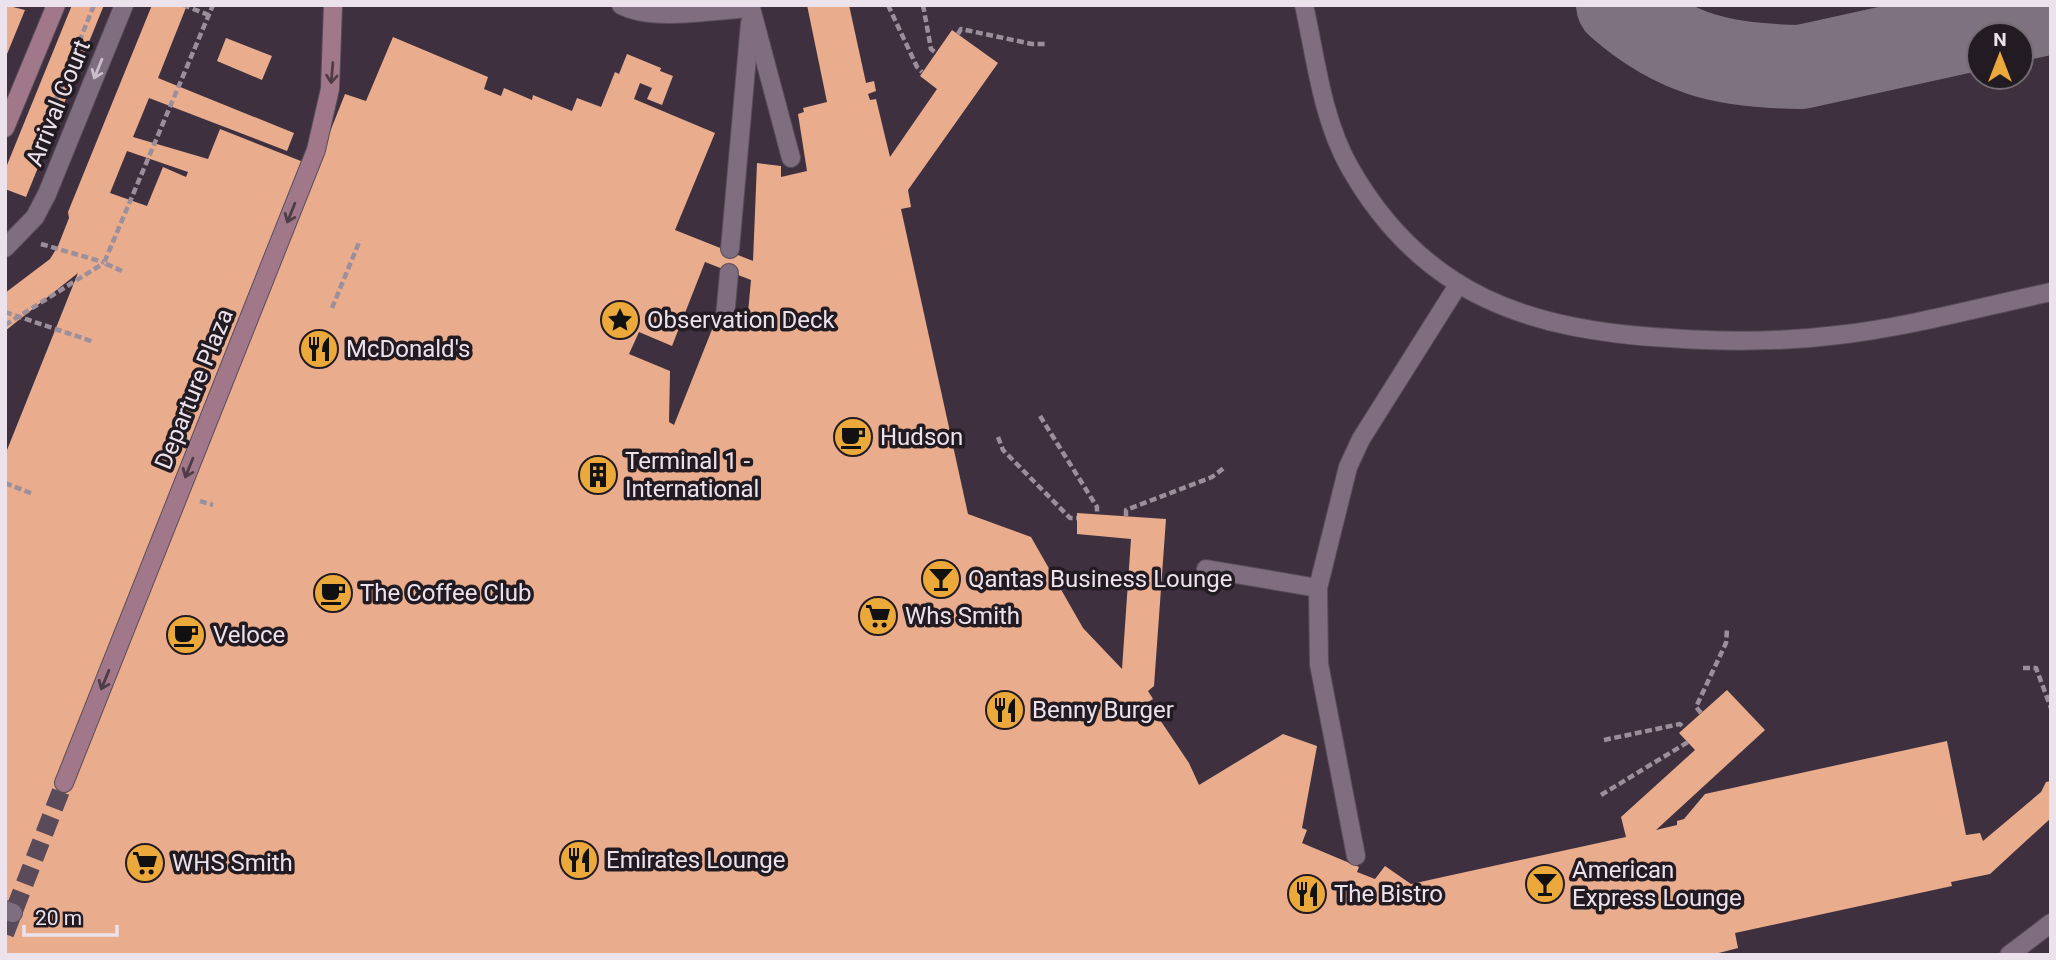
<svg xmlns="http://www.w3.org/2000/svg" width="2056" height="960" font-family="Roboto,sans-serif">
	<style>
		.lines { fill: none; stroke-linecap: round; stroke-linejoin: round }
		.taxiway { stroke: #7f7280; stroke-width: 84 }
		.building { fill: #e9ad8d; fill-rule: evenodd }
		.secondary-tunnel { stroke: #594b5a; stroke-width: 18; stroke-dasharray: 18 9; stroke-linecap: butt }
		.lane-casing { stroke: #594d5a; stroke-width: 20 }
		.secondary-casing { stroke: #594d5a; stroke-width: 20 }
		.path { stroke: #9b8f9c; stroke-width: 4.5; stroke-dasharray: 7 3.5; stroke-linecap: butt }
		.lane { stroke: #7f6e80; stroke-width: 18 }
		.secondary { stroke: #a1788a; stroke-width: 18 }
		.secondary-bridge-casing { stroke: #594d5a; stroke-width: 20; stroke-linecap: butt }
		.secondary-bridge { stroke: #a1788a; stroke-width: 18 }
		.oneway { stroke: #cbbfcc }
		.oneway2 { stroke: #4e3c46 }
		.labels { text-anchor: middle; stroke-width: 7; stroke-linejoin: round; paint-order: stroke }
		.street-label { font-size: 24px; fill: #ece2ec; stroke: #221b22 }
		.poi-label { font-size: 24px; fill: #ece2ec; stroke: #221b22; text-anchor: start }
	</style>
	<rect width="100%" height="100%" fill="#3f3040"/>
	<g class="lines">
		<path class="taxiway" d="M1618 5C1676 56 1726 66 1801 67L2051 12"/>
	</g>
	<g class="building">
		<path d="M5 5 25 10 5 59Z"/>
		<path d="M72 5H104L26 197 5 189V170Z"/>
		<path d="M152 5H187L158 78 294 133 287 151 149 98 133 137 208 159 220 129 316 167 345 94 366 101 393 37 488 77 484 89 501 96 504 88 532 100 533 95 572 111 577 98 601 107 615 72 619 74 627 54 661 68 660 71 673 76 662 105 647 99 652 88 640 83 634 99 715 133 675 230 753 261 757 163 781 166V177L807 171 798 114 804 112 803 108 827 102 807 5H849L866 83 874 81 876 91 868 94 870 100 876 99 890 157 937 89 920 76 952 30 998 63 908 190 911 207 901 209 968 514 1031 537 1083 628 1122 669 1131 539 1077 534V513L1166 519 1154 686 1148 691 1153 699 1148 702 1189 763 1199 785 1283 734 1317 746 1302 828 1307 830 1302 843 1359 867 1357 872 1375 879 1385 866 1411 884 1626 837 1621 817 1695 750 1679 733 1727 690 1765 730 1656 830 1677 825V821L1684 819 1705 794 1947 741 1966 835 1980 833 1983 841 2041 792 2046 782 2051 781V818L1990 874 1951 882 1952 886 1735 933 1738 948 1711 955H5V455L78 273 5 331V293L50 259 58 246 69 218 68 212ZM127 151 188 172 186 177 163 167 147 206 110 193ZM705 262 751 280 747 324 715 322 674 425 669 422 670 371 629 354 639 332 672 346Z"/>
		<path d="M226 38 272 56 262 80 217 61Z"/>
	</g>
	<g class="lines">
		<path class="secondary-tunnel" d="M5 934 64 783"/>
		<defs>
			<g id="lane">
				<path d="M621 5C652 22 715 10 751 8L791 158"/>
				<path d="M1304 5C1316 59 1322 119 1350 168 1423 296 1530 330 1669 338 1725 342 1782 342 1838 335 1909 327 1981 307 2051 292"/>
				<path d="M5 248 35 217 47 194 124 5"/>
				<path d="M730 249 750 23"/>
				<path d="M725 317 729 273"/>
				<path d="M1206 569 1318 588"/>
				<path d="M1356 856 1319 664 1318 588 1348 467 1361 439 1458 285"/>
				<path d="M5 910 13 913"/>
				<path d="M2009 955 2051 923"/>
			</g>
			<g id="secondary">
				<path d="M5 128 56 5"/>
				<path d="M64 783 316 150"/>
			</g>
		</defs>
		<use href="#lane" class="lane-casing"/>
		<use href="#secondary" class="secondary-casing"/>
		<g class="path">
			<path d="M183 5 209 15"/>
			<path d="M888 5 917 67 922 72"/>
			<path d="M923 5 931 49 936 53"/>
			<path d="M958 34 961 29 1032 44H1046"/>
			<path d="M44 129 94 5"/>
			<path d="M41 244 103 262"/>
			<path d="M122 271 104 263 213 5"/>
			<path d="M332 308 360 240"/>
			<path d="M5 312 94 342"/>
			<path d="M5 325 104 263"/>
			<path d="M1040 416 1097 507V514"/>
			<path d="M998 437 1003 450 1070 518H1077"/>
			<path d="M5 483 33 494"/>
			<path d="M200 501 213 505"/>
			<path d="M1126 516V510L1212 477 1224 468"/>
			<path d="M2023 668H2036L2051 708"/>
			<path d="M1701 713 1696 707 1726 643 1727 630"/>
			<path d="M1604 740 1680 724 1684 728"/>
			<path d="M1601 795 1688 742"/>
		</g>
		<use href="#lane" class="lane"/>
		<use href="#secondary" class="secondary"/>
		<defs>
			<path id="secondary-bridge" d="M316 150 330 89 333 5"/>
		</defs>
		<use href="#secondary-bridge" class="secondary-bridge-casing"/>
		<use href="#secondary-bridge" class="secondary-bridge"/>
	</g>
	<defs><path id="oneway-shaft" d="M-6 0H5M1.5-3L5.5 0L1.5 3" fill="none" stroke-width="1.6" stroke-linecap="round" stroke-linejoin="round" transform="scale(1.75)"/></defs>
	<use class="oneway" href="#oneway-shaft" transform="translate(98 69) rotate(112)"/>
	<g class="oneway2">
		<use href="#oneway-shaft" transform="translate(332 73) rotate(95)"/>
		<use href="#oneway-shaft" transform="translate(291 213) rotate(112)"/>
		<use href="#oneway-shaft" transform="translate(189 468) rotate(112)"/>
		<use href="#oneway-shaft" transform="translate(105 680) rotate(112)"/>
	</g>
	<defs>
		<symbol id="sight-disc" viewBox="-11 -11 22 22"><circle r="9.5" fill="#eca93b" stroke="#221b22"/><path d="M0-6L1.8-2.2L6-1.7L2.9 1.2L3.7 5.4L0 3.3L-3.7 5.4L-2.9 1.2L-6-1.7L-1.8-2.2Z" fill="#111"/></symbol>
		<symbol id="restaurant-disc" viewBox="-11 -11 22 22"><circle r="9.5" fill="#eca93b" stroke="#221b22"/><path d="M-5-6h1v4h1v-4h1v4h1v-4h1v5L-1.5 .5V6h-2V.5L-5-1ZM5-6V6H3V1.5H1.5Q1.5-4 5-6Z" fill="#111"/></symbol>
		<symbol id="cafe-disc" viewBox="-11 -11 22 22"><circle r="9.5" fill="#eca93b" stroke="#221b22"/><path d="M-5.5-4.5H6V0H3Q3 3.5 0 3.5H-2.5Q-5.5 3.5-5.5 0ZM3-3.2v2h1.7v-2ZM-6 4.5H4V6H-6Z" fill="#111"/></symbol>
		<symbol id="building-disc" viewBox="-11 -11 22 22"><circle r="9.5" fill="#eca93b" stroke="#221b22"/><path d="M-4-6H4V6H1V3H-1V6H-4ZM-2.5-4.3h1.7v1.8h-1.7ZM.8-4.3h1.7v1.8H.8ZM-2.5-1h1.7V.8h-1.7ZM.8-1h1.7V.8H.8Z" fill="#111"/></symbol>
		<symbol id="bar-disc" viewBox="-11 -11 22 22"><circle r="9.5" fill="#eca93b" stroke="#221b22"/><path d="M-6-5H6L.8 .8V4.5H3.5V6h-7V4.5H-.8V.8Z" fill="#111"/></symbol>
		<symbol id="supermarket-disc" viewBox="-11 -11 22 22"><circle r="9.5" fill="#eca93b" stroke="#221b22"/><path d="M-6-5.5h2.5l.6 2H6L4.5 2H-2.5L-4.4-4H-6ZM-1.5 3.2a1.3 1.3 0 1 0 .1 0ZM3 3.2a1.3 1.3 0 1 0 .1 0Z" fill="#111"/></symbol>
	</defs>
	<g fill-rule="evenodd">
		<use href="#sight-disc" x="598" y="298" width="44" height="44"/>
		<use href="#restaurant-disc" x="297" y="327" width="44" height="44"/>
		<use href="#cafe-disc" x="831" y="415" width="44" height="44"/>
		<use href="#building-disc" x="576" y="453" width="44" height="44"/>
		<use href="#bar-disc" x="919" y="557" width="44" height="44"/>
		<use href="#cafe-disc" x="311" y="571" width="44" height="44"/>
		<use href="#supermarket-disc" x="856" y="594" width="44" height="44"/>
		<use href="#cafe-disc" x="164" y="613" width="44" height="44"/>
		<use href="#restaurant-disc" x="983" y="688" width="44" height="44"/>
		<use href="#restaurant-disc" x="557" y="838" width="44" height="44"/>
		<use href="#supermarket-disc" x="123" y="841" width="44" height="44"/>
		<use href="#bar-disc" x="1523" y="862" width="44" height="44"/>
		<use href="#restaurant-disc" x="1285" y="872" width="44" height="44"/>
	</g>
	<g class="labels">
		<g class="street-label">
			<text transform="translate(58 103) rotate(-68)" y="8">Arrival Court</text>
			<text transform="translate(194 389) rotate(-68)" y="8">Departure Plaza</text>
		</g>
		<g class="poi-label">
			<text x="647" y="328">Observation Deck</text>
			<text x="346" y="357">McDonald's</text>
			<text x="880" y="445">Hudson</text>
			<text x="625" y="469">Terminal 1 -<tspan x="625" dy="28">International</tspan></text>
			<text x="968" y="587">Qantas Business Lounge</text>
			<text x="360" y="601">The Coffee Club</text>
			<text x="905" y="624">Whs Smith</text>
			<text x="213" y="643">Veloce</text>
			<text x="1032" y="718">Benny Burger</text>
			<text x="606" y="868">Emirates Lounge</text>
			<text x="172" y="871">WHS Smith</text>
			<text x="1572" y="878">American<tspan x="1572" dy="28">Express Lounge</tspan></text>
			<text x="1334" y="902">The Bistro</text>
		</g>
	</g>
	<rect width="2056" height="960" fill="none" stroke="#ece2ec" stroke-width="14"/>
	<g transform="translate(2000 56)"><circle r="33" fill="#221b22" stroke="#736b73" stroke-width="2"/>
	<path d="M0-5L12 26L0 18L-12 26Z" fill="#eca93b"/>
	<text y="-10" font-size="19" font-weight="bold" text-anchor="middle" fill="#ece2ec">N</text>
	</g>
	<path d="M24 925v10h93v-10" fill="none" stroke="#ece2ec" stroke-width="3.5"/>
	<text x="35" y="925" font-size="21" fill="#ece2ec" stroke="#221b22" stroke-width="5" paint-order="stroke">20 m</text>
</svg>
